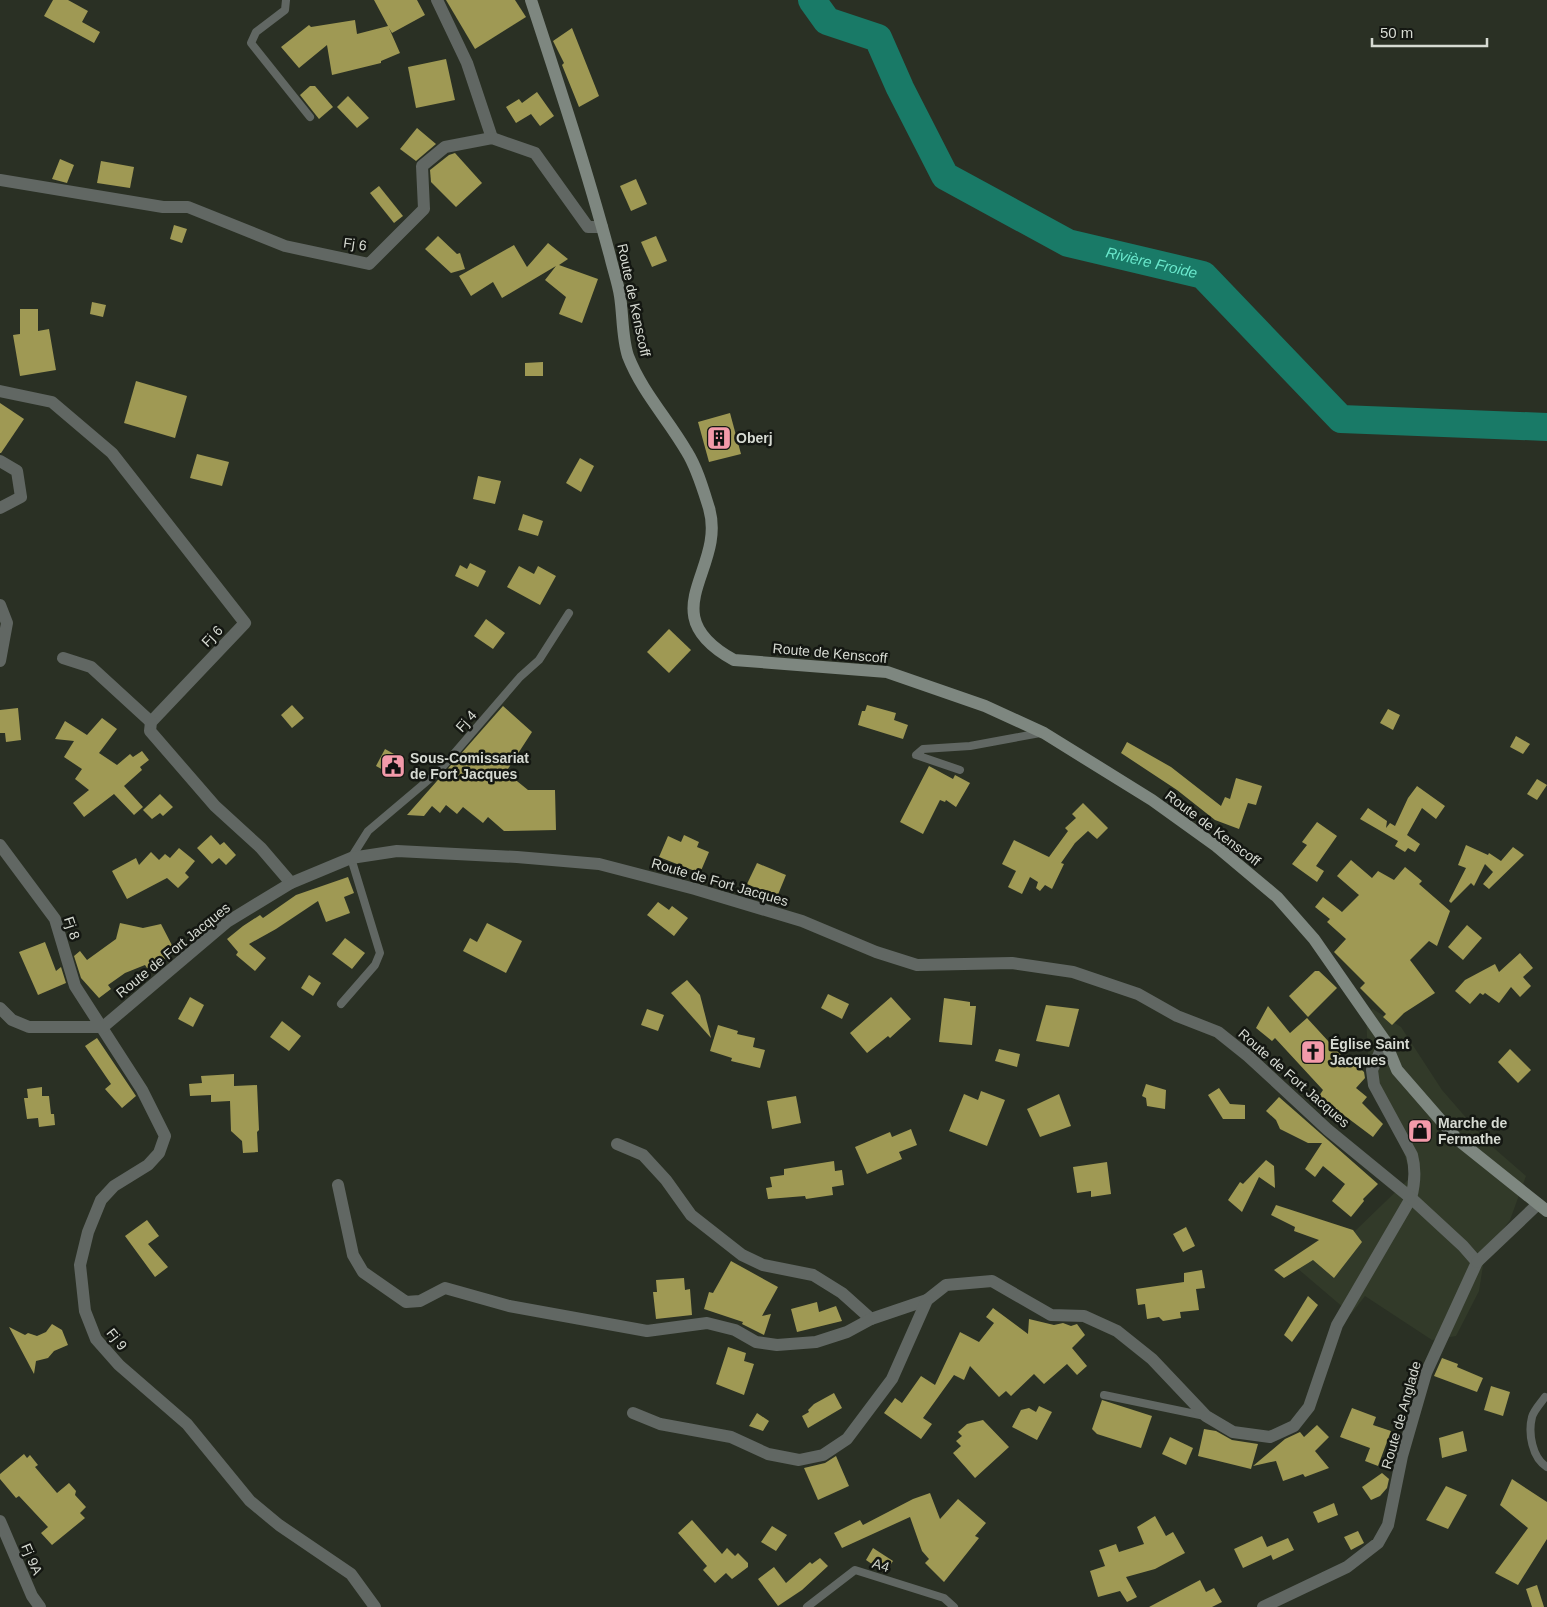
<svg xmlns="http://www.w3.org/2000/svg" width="1547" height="1607" font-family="Helvetica,sans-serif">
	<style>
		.built { fill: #323a29 }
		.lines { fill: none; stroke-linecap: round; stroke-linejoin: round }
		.river { stroke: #197a67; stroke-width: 28 }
		.building { fill: #9f9954 }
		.service { stroke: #616763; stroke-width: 8 }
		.minor { stroke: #616763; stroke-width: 12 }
		.tertiary { stroke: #616763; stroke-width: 12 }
		.secondary { stroke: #7e8780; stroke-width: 12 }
		.labels { text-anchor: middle; stroke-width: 5; stroke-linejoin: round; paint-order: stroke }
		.street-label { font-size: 14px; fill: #d6dad2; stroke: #141712 }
		.poi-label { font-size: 14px; font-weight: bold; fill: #d6dad2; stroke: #141712; text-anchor: start }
		.water-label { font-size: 15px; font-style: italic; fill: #6ae8cc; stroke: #141712 }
	</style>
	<rect width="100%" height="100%" fill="#2a3024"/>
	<path class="built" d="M1373 1009 1401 1027 1442 1090 1488 1143 1526 1176 1510 1220 1485 1253 1479 1291 1456 1336 1432 1340 1365 1296 1351 1314 1297 1268 1354 1232 1411 1177 1397 1129 1376 1091 1368 1058 1366 1014Z"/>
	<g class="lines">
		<path class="river" id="s1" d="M812 0 827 21 878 38 900 88 945 176 1068 243 1203 275 1341 419 1547 427"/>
	</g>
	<g class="building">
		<path d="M53 0H68L88 11 82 22 100 32 94 43 44 16Z"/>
		<path d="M374 0H417L425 15 392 33 389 28 400 53 381 61V63L332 75 327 45 299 68 281 47 309 25 311 27 355 20 357 34 388 26Z"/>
		<path d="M446 0H515L526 17 475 49Z"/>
		<path d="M572 28 599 96 579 107 562 65 564 63 553 41Z"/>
		<path d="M446 59 455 100 416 108 408 67Z"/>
		<path d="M310 86H315L333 107 319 119 300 95Z"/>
		<path d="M537 92 554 116 540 126 531 114 516 123 506 107 519 99 522 103Z"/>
		<path d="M348 96 369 118 357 128 337 107Z"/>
		<path d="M417 128 436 144 416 161 400 149Z"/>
		<path d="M455 153 482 183 456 207 431 182 430 170 449 155Z"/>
		<path d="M60 159 74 165 67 183 52 179Z"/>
		<path d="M101 161 134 167 130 188 97 183Z"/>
		<path d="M636 179 647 204 631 211 620 186Z"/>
		<path d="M379 186 403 216 394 223 370 193Z"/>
		<path d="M174 225 187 229 182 243 170 239Z"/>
		<path d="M438 236 457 254 460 253 465 269 451 273 425 249Z"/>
		<path d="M656 236 667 261 652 267 641 242Z"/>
		<path d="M548 243 568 259 559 265 598 279 582 323 559 314 566 297 545 280 556 266 502 298 493 282 471 296 459 276 514 245 527 267Z"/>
		<path d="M92 302 106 305 103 317 90 314Z"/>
		<path d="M20 309H38V331L49 329 56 370 20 376 13 335 20 334Z"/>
		<path d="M543 362V376H525V363Z"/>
		<path d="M136 381 187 396 175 438 124 423Z"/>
		<path d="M0 403 24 419 1 453H0Z"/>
		<path d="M730 413 741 454 709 462 698 422Z"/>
		<path d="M197 454 229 462 222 486 190 478Z"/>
		<path d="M580 458 594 466 581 492 566 483Z"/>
		<path d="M478 476 501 481 495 504 473 499Z"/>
		<path d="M523 514 543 521 538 536 518 530Z"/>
		<path d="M470 563 486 571 478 587 455 576 460 565 467 569Z"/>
		<path d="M519 566 534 574 538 566 556 576 540 605 507 587Z"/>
		<path d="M486 619 505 633 493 649 474 636Z"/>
		<path d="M669 629 691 650 669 673 647 652Z"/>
		<path d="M292 705 304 718 292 728 281 715Z"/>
		<path d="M867 705 896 713 894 720 908 725 903 739 858 725 862 711H865Z"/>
		<path d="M503 706 532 732 506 772 528 790H555L556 830 504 831 488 817 483 823 463 807 457 814 446 805 440 813 432 806 424 816 407 815Z"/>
		<path d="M18 708 21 740 6 742 5 733H0V710Z"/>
		<path d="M1388 709 1400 715 1393 730 1380 723Z"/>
		<path d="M102 718 117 729 99 753 117 765 130 754 133 757 142 751 149 760 140 767 142 770 124 786 143 807 134 815 114 794 84 817 73 803 89 790 75 779 82 769 64 757 74 741 55 739 65 721 87 735Z"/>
		<path d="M1516 736 1530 744 1523 754 1510 747Z"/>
		<path d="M1127 742 1171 767 1221 806 1225 797 1230 799 1236 778 1262 786 1256 805 1248 803 1239 829 1215 820 1177 790 1121 753Z"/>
		<path d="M385 749 403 759 394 776 376 766Z"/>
		<path d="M929 766 953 779 955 775 970 783 956 807 946 800 945 802 940 800 923 834 900 822Z"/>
		<path d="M1537 779 1547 785 1537 800 1527 794Z"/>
		<path d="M1417 786 1445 806 1436 819 1422 808 1407 835 1420 844 1415 852 1408 848 1405 852 1395 846 1398 841 1360 819 1368 808 1387 821 1386 828 1390 823 1395 826 1408 798Z"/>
		<path d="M160 794 173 807 163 816 160 813 152 819 143 810Z"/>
		<path d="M1083 803 1108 828 1097 839 1088 831 1075 843 1061 863 1064 864 1052 889 1045 885 1040 891 1036 888 1038 882 1030 877 1022 894 1008 887 1016 871 1002 864 1014 840 1049 857 1068 831 1065 828 1076 818 1072 814Z"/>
		<path d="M1317 822 1337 836 1316 866 1324 871 1317 882 1292 864 1307 845 1302 842Z"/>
		<path d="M211 835 220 845 224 842 236 855 226 865 219 858 212 864 197 848Z"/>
		<path d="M684 835 699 842 697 847 709 852 700 873 659 857 668 836 681 842Z"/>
		<path d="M1466 845 1488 855 1489 853 1501 861 1513 847 1524 855 1489 889 1483 884 1493 872 1485 864 1474 886 1471 883 1451 903 1449 901 1466 868 1458 865Z"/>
		<path d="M179 848 195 861 185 873 189 877 178 888 167 878 127 899 112 871 136 858 139 865 151 852 159 860 165 854 170 858Z"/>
		<path d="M1351 860 1372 878 1378 871 1394 880 1405 867 1422 881 1419 884 1450 911 1437 946 1429 941 1410 960 1435 993 1404 1013 1392 1025 1383 1017 1386 1014 1360 988 1365 983 1334 952 1346 939 1327 922 1330 919 1315 907 1323 897 1342 912 1359 895 1337 876Z"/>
		<path d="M757 863 786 875 777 897 747 884Z"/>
		<path d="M348 877 354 893 344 897 350 913 326 922 318 901 276 929 249 944 266 958 255 971 236 955 238 952 227 939 243 926 260 915 263 918 296 895Z"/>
		<path d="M658 902 669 910 672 906 688 918 674 936 647 915Z"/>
		<path d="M120 923 143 928 161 924 176 953 147 968 145 965 125 973 108 985 111 989 99 998 81 978 74 956 80 951 87 960 116 939Z"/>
		<path d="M487 923 522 941 506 973 463 951 470 938 477 942Z"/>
		<path d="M1467 925 1482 938 1463 960 1448 947Z"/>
		<path d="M345 938 365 953 352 969 332 954Z"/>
		<path d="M45 942 56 971 61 967 66 983 38 995 19 952Z"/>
		<path d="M1520 953 1533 968 1523 977 1531 986 1520 997 1511 987 1499 1003 1485 993 1483 995 1480 993 1470 1004 1455 991 1465 980 1495 964 1499 972Z"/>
		<path d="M1315 971H1319L1337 988 1308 1017 1289 996Z"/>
		<path d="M309 975 321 983 313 996 301 988Z"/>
		<path d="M687 980 700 995 711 1038 671 993Z"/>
		<path d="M828 994 849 1004 842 1019 821 1008Z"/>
		<path d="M190 997 204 1005 193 1027 178 1019Z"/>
		<path d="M891 997 911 1019 890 1038 888 1036 867 1053 850 1033Z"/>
		<path d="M944 998 970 1002V1006H976L972 1045 939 1042Z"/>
		<path d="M1046 1005 1079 1009 1069 1047 1036 1041Z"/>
		<path d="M1268 1006 1290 1033 1307 1018 1351 1066 1354 1063 1364 1072 1365 1078 1356 1088 1367 1097 1362 1103 1383 1124 1373 1137 1333 1107 1332 1108 1319 1096 1323 1090 1275 1038 1272 1041 1256 1028Z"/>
		<path d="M647 1009 664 1015 658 1031 641 1025Z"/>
		<path d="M282 1021 301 1036 289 1051 270 1037Z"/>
		<path d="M718 1025 738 1031 737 1034 755 1038 753 1047 765 1050 760 1068 731 1061 732 1058 710 1051Z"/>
		<path d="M97 1038 136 1096 122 1108 105 1089 111 1084 85 1046Z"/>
		<path d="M999 1049 1020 1054 1017 1067 995 1061Z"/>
		<path d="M1510 1049 1531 1070 1518 1083 1498 1062Z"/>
		<path d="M234 1074V1086L257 1085 259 1130 257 1132 258 1152 243 1153 242 1141 231 1131 230 1101 211 1102V1095L190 1096 189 1084 202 1083 201 1076Z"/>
		<path d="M1146 1084 1166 1090 1165 1109 1147 1106 1146 1098 1142 1096Z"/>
		<path d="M42 1087V1096H49L51 1114H54L55 1125 39 1127 38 1118 27 1119 24 1098H28L27 1089Z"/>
		<path d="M1219 1088 1230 1104 1245 1105V1119H1223L1208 1095Z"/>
		<path d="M981 1091 1005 1100 987 1146 949 1131 964 1094 978 1100Z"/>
		<path d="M1059 1094 1071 1126 1040 1137 1027 1109Z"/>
		<path d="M796 1096 801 1123 772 1129 767 1101Z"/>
		<path d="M1279 1097 1378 1184 1363 1199 1364 1201 1351 1217 1332 1201 1345 1184 1323 1166 1315 1177 1305 1169 1322 1143H1308L1280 1129 1276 1120 1266 1111Z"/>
		<path d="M911 1129 917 1145 899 1152 902 1159 867 1174 855 1147 890 1132 892 1137Z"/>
		<path d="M1266 1160 1274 1166 1275 1188 1259 1177 1242 1212 1228 1200 1240 1182 1243 1184Z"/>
		<path d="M834 1161 835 1171 842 1170 844 1185 832 1187 833 1195 806 1199 805 1196 768 1199 766 1188 772 1187 770 1177 784 1175V1169Z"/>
		<path d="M1107 1162 1111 1194 1091 1197V1191L1077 1193 1073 1167Z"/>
		<path d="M1276 1205 1353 1230 1362 1242 1334 1278 1313 1260 1284 1278 1274 1270 1319 1240 1294 1231 1295 1227 1271 1215Z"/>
		<path d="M147 1220 159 1236 148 1244 168 1267 155 1277 125 1236Z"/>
		<path d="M1186 1227 1195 1246 1183 1252 1173 1234Z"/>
		<path d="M731 1261 778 1287 762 1316 771 1314 764 1335 742 1324 743 1322 704 1309 709 1292 713 1293Z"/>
		<path d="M1202 1270 1205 1288 1196 1289 1199 1310 1180 1312 1181 1318 1163 1321 1159 1317 1147 1319 1145 1304 1138 1305 1136 1289 1184 1282V1273Z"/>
		<path d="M684 1278 685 1290 690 1289 692 1315 656 1319 653 1292H657L656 1280Z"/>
		<path d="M1308 1296 1318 1305 1292 1342 1284 1335Z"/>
		<path d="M817 1302 819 1312 836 1306 842 1321 797 1332 791 1309Z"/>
		<path d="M993 1308 1028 1334 1029 1319 1054 1325 1063 1323 1071 1326 1077 1324 1085 1335 1072 1348 1087 1366 1077 1375 1067 1364 1044 1384 1034 1374 1011 1396 1006 1391 999 1397 970 1366 964 1380 954 1375 923 1418 932 1424 921 1439 884 1413 895 1398 902 1403 921 1376 935 1385 960 1332 979 1342 994 1323 986 1317Z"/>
		<path d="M52 1324 62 1330 68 1345 54 1351 48 1358 36 1361 34 1374 9 1327 25 1335 28 1333 37 1336 46 1332Z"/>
		<path d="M728 1347 746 1353 744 1361 754 1364 744 1395 716 1384Z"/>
		<path d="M1442 1358 1458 1364 1457 1367 1483 1378 1477 1392 1434 1376Z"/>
		<path d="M1491 1386 1510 1392 1503 1416 1484 1410Z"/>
		<path d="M834 1393 842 1408 808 1428 802 1416 809 1412 808 1410 814 1404Z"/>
		<path d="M1102 1400 1152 1416 1141 1448 1097 1434 1092 1429Z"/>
		<path d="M1039 1406 1052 1412 1037 1440 1012 1427 1021 1410 1029 1408 1036 1412Z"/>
		<path d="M1352 1408 1376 1417 1373 1425 1391 1431 1378 1466 1365 1461 1370 1448 1340 1437Z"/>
		<path d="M757 1413 769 1421 763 1431 749 1426Z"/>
		<path d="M983 1420 1009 1447 975 1478 953 1453 961 1446 956 1441 962 1436 958 1432 967 1424Z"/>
		<path d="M1317 1425 1329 1437 1315 1451 1329 1468 1305 1477 1303 1474 1283 1481 1276 1461 1253 1466 1285 1439 1300 1432 1304 1437Z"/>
		<path d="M1204 1429 1216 1431 1232 1440 1258 1444 1251 1469 1198 1456Z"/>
		<path d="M1463 1431 1467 1451 1442 1458 1439 1438Z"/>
		<path d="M1170 1437 1193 1448 1186 1465 1162 1454Z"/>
		<path d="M24 1454 27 1458 30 1455 38 1465 35 1467 57 1493 69 1483 76 1491 75 1495 86 1507 80 1513 85 1518 52 1545 41 1533 48 1527 19 1496 16 1498 0 1479V1474Z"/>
		<path d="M836 1456 849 1486 818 1500 804 1468 825 1463Z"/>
		<path d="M1382 1473 1389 1479 1387 1488 1380 1496 1371 1500 1362 1487Z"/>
		<path d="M1512 1479 1547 1502V1539L1518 1585 1495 1573 1528 1528 1500 1505Z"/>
		<path d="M1446 1486 1467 1495 1448 1529 1426 1520Z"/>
		<path d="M930 1493 940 1519 958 1499 986 1523 975 1536 979 1538 944 1582 925 1563 929 1559 922 1551 910 1517 842 1548 834 1533 860 1520 863 1525 913 1499Z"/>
		<path d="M1334 1503 1338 1515 1318 1523 1313 1512Z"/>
		<path d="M1155 1516 1166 1536 1173 1532 1185 1553 1155 1569 1126 1577 1137 1597 1127 1602 1120 1591 1098 1597 1090 1571 1105 1566 1099 1550 1116 1544 1119 1552 1144 1544 1137 1527Z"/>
		<path d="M692 1520 722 1554 727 1548 735 1556 738 1553 748 1563V1567L732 1579 726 1573 715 1583 703 1570 707 1566 678 1533Z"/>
		<path d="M772 1526 787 1535 776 1551 761 1542Z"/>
		<path d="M1358 1531 1364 1543 1351 1550 1344 1537Z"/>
		<path d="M1262 1536 1267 1547 1288 1538 1294 1550 1273 1560 1271 1555 1243 1568 1234 1549Z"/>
		<path d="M873 1548 893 1561 885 1573 866 1560Z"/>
		<path d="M820 1558 828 1566 802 1590 778 1606 758 1579 774 1567 786 1583 810 1562 812 1564Z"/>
		<path d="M1200 1580 1206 1592 1214 1588 1222 1602 1212 1607H1149Z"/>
		<path d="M1537 1585 1544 1607H1532L1526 1589Z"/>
	</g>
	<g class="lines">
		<g class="service">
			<path d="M286 0 285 10 256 32 251 43 310 117"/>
			<path d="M960 770 916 755 923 749 970 746 1040 733"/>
			<path d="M341 1004 375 965 380 953 351 858 368 831 439 771 520 677 539 660 569 613"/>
			<path d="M1104 1395 1205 1416"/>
			<path d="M1545 1397C1541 1403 1534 1410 1532 1417 1528 1433 1532 1458 1547 1467"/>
			<path d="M807 1607 855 1570 944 1598 954 1607"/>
		</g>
		<g class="minor">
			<path d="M437 0 467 63 492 138"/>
			<path d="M0 180 163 207H188L285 246 369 264 424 209 422 166 445 147 492 138 535 153 588 227H602"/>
			<path d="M0 391 52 402 112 453 245 623 151 722 150 731 215 806 261 848 291 883"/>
			<path d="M0 461 17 471 21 497 0 508"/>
			<path d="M0 605 7 623 0 661"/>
			<path d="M63 658 91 667 151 722"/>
			<path d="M0 845 55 919 75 986 142 1090 165 1136 159 1153 148 1165 114 1186 101 1200 88 1232 80 1265 85 1311 96 1339 119 1365 187 1424 250 1501 279 1525 351 1574 375 1607"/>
			<path d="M617 1144 643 1155 666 1180 691 1215 742 1255 763 1265 813 1275 842 1293 871 1319"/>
			<path d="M338 1185 353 1255 363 1272 406 1302 420 1301 445 1288 509 1306 647 1331 707 1323 735 1330 756 1342 777 1345 816 1342 847 1332 871 1319 927 1300"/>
			<path d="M633 1413 660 1424 731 1437 768 1454 799 1460 823 1455 847 1439 892 1379 927 1300 946 1285 992 1281 1051 1315 1084 1316 1117 1331 1152 1359 1206 1416 1233 1432 1270 1437 1294 1426 1309 1407 1337 1325 1411 1198C1415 1183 1416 1170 1412 1155L1374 1085 1372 1070 1385 1041"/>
			<path d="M0 1521 32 1596 40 1607"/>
		</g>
		<g class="tertiary">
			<path d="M0 1008 12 1020 29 1027H103L227 922 291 883 351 858 397 851 517 857 599 864 695 889 802 921 876 952 917 965 1012 963 1073 972 1138 994 1177 1016 1218 1032 1248 1056 1328 1130 1411 1198 1463 1246 1477 1262 1426 1373 1402 1456 1388 1525 1378 1543 1347 1567 1263 1607"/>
			<path d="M1477 1262 1538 1204"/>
		</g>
		<path class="secondary" d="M531 0C559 85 587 170 610 256 613 269 618 283 620 296 623 315 622 338 628 356 642 392 668 419 687 452 697 468 703 489 709 508 727 570 649 613 734 660L887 672 985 706 1044 733 1152 800 1216 846 1277 897 1314 939 1385 1041 1397 1070 1457 1139 1547 1211"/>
	</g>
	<defs>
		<symbol id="building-square" viewBox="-11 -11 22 22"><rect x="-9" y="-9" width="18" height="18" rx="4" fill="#f39aaa" stroke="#141712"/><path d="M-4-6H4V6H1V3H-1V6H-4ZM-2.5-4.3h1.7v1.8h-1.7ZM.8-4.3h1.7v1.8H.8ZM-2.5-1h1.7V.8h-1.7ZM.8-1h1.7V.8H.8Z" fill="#111"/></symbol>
		<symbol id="civic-square" viewBox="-11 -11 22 22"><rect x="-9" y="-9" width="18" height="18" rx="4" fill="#f39aaa" stroke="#141712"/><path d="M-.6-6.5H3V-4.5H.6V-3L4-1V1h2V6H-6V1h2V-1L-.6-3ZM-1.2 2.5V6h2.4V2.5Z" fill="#111"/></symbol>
		<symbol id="church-square" viewBox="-11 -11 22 22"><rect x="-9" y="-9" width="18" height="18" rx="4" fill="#f39aaa" stroke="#141712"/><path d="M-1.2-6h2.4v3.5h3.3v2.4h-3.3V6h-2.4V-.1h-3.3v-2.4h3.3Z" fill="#111"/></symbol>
		<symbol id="shop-square" viewBox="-11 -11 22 22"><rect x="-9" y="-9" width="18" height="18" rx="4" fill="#f39aaa" stroke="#141712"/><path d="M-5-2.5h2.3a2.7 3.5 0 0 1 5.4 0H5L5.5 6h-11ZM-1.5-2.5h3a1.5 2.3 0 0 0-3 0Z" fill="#111"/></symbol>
	</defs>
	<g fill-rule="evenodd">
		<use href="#building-square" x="705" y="424" width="28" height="28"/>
		<use href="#civic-square" x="379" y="752" width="28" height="28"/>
		<use href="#church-square" x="1299" y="1038" width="28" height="28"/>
		<use href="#shop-square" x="1406" y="1117" width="28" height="28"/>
	</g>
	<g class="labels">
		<g class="street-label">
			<text transform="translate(355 244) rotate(8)" y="5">Fj 6</text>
			<text transform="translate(634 300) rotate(78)" y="5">Route de Kenscoff</text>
			<text transform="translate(212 636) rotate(-46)" y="5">Fj 6</text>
			<text transform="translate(830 653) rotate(5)" y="5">Route de Kenscoff</text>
			<text transform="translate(466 721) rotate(-48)" y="5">Fj 4</text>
			<text transform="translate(1213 828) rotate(37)" y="5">Route de Kenscoff</text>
			<text transform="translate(720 882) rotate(16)" y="5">Route de Fort Jacques</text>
			<text transform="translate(72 928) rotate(72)" y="5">Fj 8</text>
			<text transform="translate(173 950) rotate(-39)" y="5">Route de Fort Jacques</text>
			<text transform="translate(1294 1078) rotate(41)" y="5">Route de Fort Jacques</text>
			<text transform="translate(117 1339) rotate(52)" y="5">Fj 9</text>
			<text transform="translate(1401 1415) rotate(-74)" y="5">Route de Anglade</text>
			<text transform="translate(32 1559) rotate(67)" y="5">Fj 9A</text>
			<text transform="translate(881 1565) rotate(17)" y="5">A4</text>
		</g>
		<g class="poi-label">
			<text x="736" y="443">Oberj</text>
			<text x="410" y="763">Sous-Comissariat<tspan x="410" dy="16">de Fort Jacques</tspan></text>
			<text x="1330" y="1049">Église Saint<tspan x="1330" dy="16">Jacques</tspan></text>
			<text x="1438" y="1128">Marche de<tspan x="1438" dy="16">Fermathe</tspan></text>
		</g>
		<g class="water-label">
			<text dy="5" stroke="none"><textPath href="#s1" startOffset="459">Rivière Froide</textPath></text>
		</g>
	</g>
	<path d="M1372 38v8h115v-8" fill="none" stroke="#d6dad2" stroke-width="2.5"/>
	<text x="1380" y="38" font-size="15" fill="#d6dad2" stroke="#141712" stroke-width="4" paint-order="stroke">50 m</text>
</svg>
